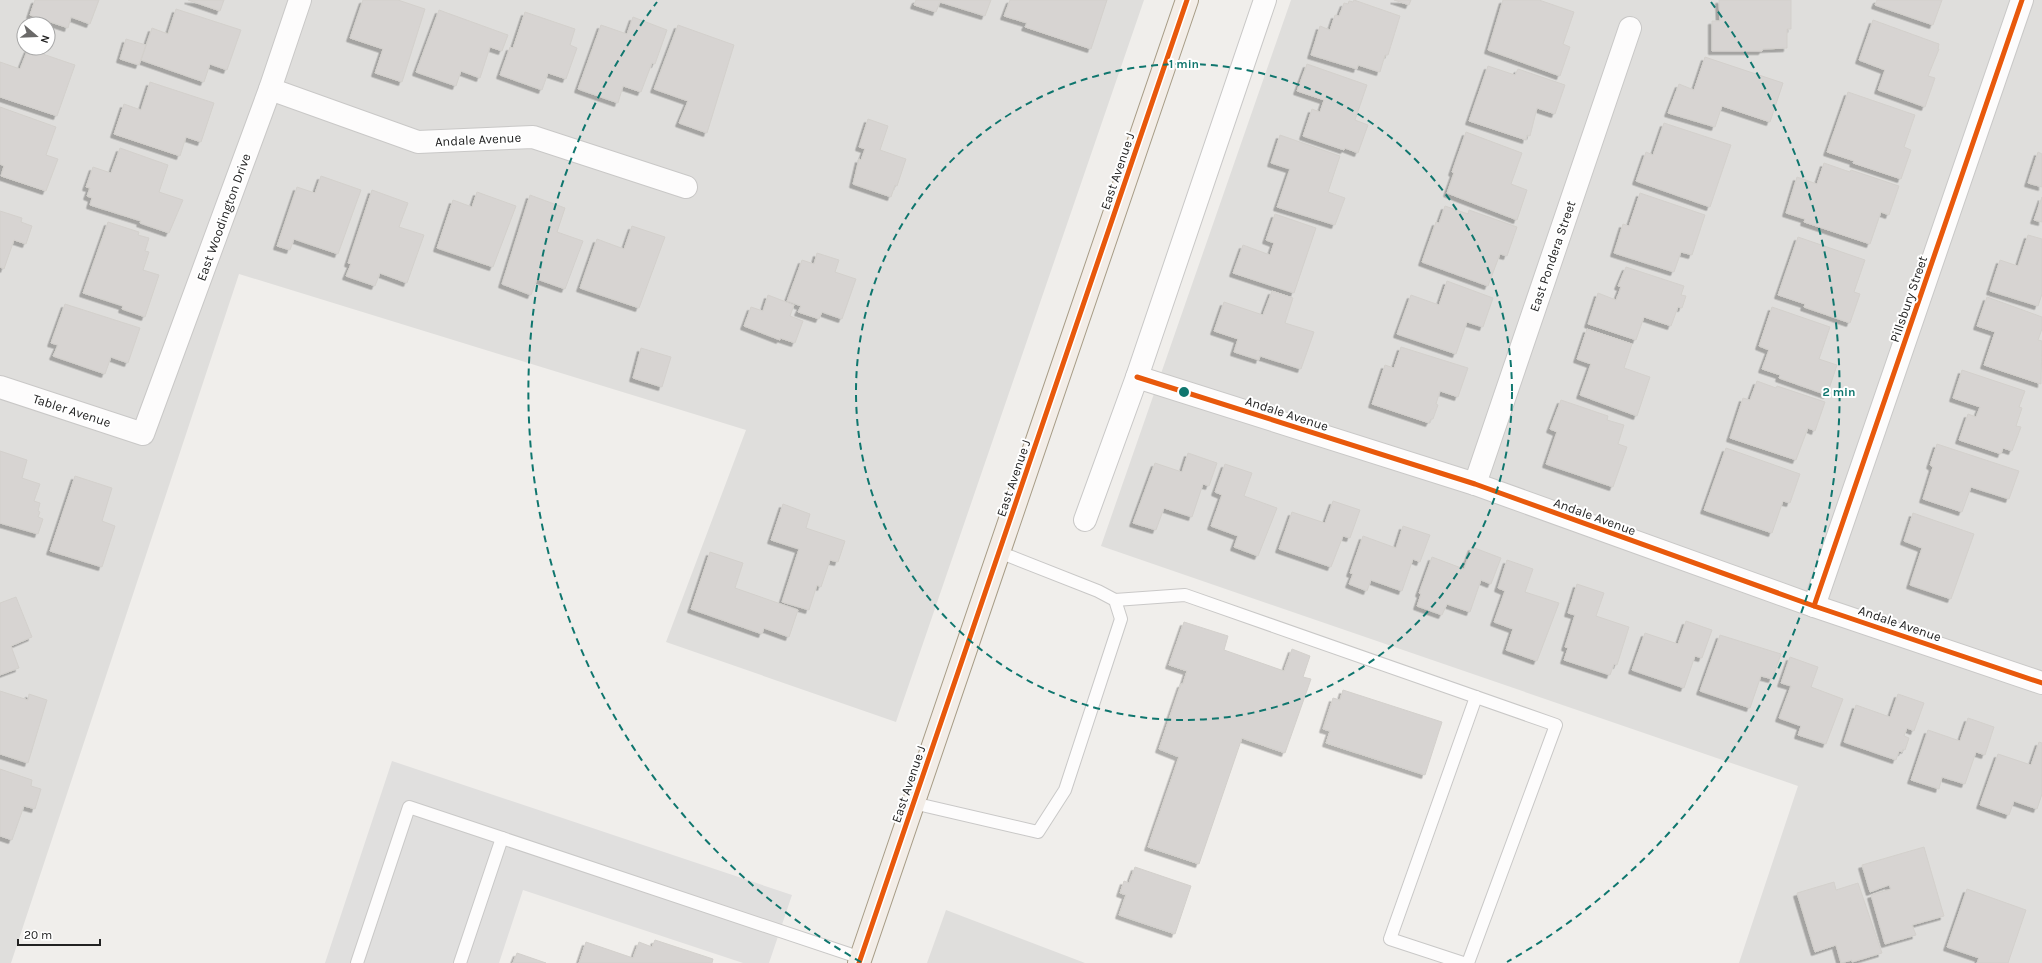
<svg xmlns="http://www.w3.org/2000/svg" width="2042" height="963" font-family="Karla,sans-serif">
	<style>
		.residential { fill: #dfdedc; fill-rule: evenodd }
		.parking { fill: #e0dfde }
		.building { fill: #d7d4d2; stroke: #d3d0cc; filter: url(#shadow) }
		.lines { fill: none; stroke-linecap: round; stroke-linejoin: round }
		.lane-casing { stroke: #c9c8c7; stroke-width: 14 }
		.street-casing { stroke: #c9c8c7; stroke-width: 24 }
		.primary-casing { stroke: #a79c86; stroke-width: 24 }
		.lane { stroke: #fdfcfc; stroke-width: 12 }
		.street { stroke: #fdfcfc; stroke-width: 22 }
		.primary { stroke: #f3ede7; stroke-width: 22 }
		.cycleway-casing { stroke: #fff; stroke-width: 8 }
		.cycleway { stroke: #e8590c; stroke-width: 5 }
		.ring { fill: none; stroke: #0f766e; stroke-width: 2; stroke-dasharray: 7 5 }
		.labels { text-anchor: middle; stroke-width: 4; stroke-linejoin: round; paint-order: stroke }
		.street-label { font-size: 13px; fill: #222; stroke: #fff }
		.centre { fill: #0f766e; stroke: #fff; stroke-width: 2 }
		.ring-label { font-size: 12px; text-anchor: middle; font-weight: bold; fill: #0f766e; stroke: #fff; stroke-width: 4; stroke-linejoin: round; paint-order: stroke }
	</style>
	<defs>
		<filter id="shadow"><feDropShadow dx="-3.5" dy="3.5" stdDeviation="0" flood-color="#0004"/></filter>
	</defs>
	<rect width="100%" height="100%" fill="#f0eeeb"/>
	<g class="residential">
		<path d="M0 0H1144L896 722 666 642 746 430 239 274 11 963H0ZM24 24H48V48H24Z"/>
		<path d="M1291 0H2042V963H1739L1798 786 1101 546Z"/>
		<path d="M946 910 1085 963H927Z"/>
	</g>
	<path class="parking" d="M392 761 792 895 769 963H743L523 890 499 963H325Z"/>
	<g class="building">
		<path d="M35 0H99L90 24 71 17 68 28 30 15Z"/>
		<path d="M188 0H224L220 11Z"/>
		<path d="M363 0H398L425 9 402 82 375 73 383 49 350 38Z"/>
		<path d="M916 0H991L985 16 940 2 936 12 914 5Z"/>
		<path d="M1010 0H1107L1091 49 1025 27 1027 23 1004 16Z"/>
		<path d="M1354 0 1400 16 1388 55H1385L1380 72 1358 65 1357 69 1311 55 1320 26 1330 30 1335 15 1339 16 1344 3 1348 4 1349 1 1353 2Z"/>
		<path d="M1394 0H1411L1409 5Z"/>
		<path d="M1503 0H1539L1574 12 1563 44 1570 47 1560 76 1488 50Z"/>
		<path d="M1719 0H1791V29H1787V48L1763 49 1762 51H1712V21H1720Z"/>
		<path d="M1877 0H1942L1933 25 1875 5Z"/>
		<path d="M176 9 241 30 227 70 210 64 204 82 141 60 152 28 168 34Z"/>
		<path d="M439 10 508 35 502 51 490 47 480 78 461 71 456 86 416 72Z"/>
		<path d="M525 12 575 29 570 45 577 48 566 79 548 73 542 90 500 75 510 47 513 48Z"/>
		<path d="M633 17 667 30 655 64 652 63 641 92 623 86 618 103 578 89 601 25 627 34Z"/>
		<path d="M1873 20 1939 44 1938 49H1939L1928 76 1935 78 1925 107 1878 90 1885 70 1859 60Z"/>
		<path d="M678 25 734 45 707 133 679 123 688 101 654 89Z"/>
		<path d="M126 39 146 45 139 65 120 59Z"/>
		<path d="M28 49 75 65 57 116 0 97V62L20 69Z"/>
		<path d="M1705 57 1783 83 1770 122 1722 106 1715 127 1668 113 1679 84 1694 90Z"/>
		<path d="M1307 64 1367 85 1355 120 1368 125 1358 153 1345 148 1344 150 1303 136 1312 109 1320 112 1324 100 1297 91Z"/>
		<path d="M1488 66 1515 75 1518 69 1565 85 1555 114 1537 108 1530 136 1527 135 1526 140 1469 121Z"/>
		<path d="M150 82 214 103 201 142 186 137 180 156 114 134 124 104 141 110Z"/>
		<path d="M1848 92 1915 115 1904 147 1911 150 1901 179 1853 163 1854 161 1827 152Z"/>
		<path d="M0 107 56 127 46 155 58 159 46 191 1 176 4 166 0 164Z"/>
		<path d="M868 119 888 126 880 150 906 159 897 186 895 185 891 197 853 184 859 159 861 160 865 149 859 147Z"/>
		<path d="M1664 123 1731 145 1710 207 1636 181 1646 152 1653 155Z"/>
		<path d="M1466 132 1522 153 1511 184 1527 190 1517 220 1447 193 1454 173 1452 172Z"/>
		<path d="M1280 135 1340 156 1328 192 1345 198 1335 225 1277 207 1290 169 1271 163Z"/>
		<path d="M120 148 168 165 159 192 183 200 169 233 140 223 141 221 90 205 92 198 87 196 90 188 86 187 93 167 111 173Z"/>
		<path d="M2038 152 2042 154V187L2028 183Z"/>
		<path d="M1824 163 1850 172 1851 170 1899 186 1889 215 1881 212 1870 244 1804 222 1805 219 1786 213 1797 177 1817 184Z"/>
		<path d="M321 176 361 190 338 254 294 239 290 250 277 246 297 187 315 193Z"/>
		<path d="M372 190 408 203 399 227 424 235 407 283 380 273 375 286 346 276 351 264 348 263Z"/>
		<path d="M477 192 516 206 493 267 437 248 453 200 472 207Z"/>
		<path d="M1640 193 1705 215 1692 255 1681 252 1674 272 1614 253 1623 224 1629 226Z"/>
		<path d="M530 195 565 208 557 232 583 241 565 289 537 279 531 295 502 284Z"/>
		<path d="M2042 197V222L2034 220Z"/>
		<path d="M1445 206 1468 214 1469 210 1517 227 1507 256 1500 254 1488 286 1422 262 1436 222 1439 223Z"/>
		<path d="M0 211 22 218 21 222 32 226 26 244 14 240 4 269 0 267Z"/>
		<path d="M1275 214 1316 228 1294 293 1233 273 1243 245 1270 255 1274 243 1266 240Z"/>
		<path d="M108 222 139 232 138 235 149 238 145 251 149 252 143 270 159 275 145 317 122 309 123 306 83 293Z"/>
		<path d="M632 226 665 237 639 308 580 288 597 239 624 249Z"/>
		<path d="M2028 235 2042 239V294L2038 306 1990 291 2000 260 2018 266Z"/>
		<path d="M1798 237 1865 260 1854 292 1860 294 1850 323 1804 307 1805 304 1778 295Z"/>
		<path d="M817 253 839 260 835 272 856 279 842 319 822 312 819 319 798 312 801 306 787 301 802 260 814 264Z"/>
		<path d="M1626 267 1684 286 1681 295 1686 296 1682 308 1678 307 1671 326 1644 317 1636 340 1588 324 1598 293 1616 300 1621 287 1618 286Z"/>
		<path d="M1447 281 1493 298 1483 327 1467 322 1456 354 1397 334 1411 295 1439 305Z"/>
		<path d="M1272 291 1293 298 1285 323 1314 332 1301 369 1260 356 1259 360 1234 352 1238 339 1214 331 1224 302 1263 315Z"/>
		<path d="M768 295 794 305 790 316 803 321 795 343 780 338V340L744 326 751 307 763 311Z"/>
		<path d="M1987 297 2042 317V329L2038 340 2042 341 2041 384 1984 365 1995 332 1977 326Z"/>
		<path d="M65 304 140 328 128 363 111 357 105 374 53 356 58 345 51 343Z"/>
		<path d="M1772 307 1830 327 1819 359 1837 365 1827 395 1779 378 1780 375 1762 369 1769 350 1759 346Z"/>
		<path d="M1587 329 1632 344 1624 368 1650 377 1637 416 1580 395 1591 364 1577 359Z"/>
		<path d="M1401 347 1468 368 1458 397 1440 391 1436 404 1438 405 1433 419H1431L1429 423 1372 404 1385 365 1394 368Z"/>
		<path d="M641 348 671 357 662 387 633 378Z"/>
		<path d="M1962 370 2025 391 2019 407 2022 408 2016 426 2021 427 2012 451 2003 448 2001 454 1959 440 1968 414 1976 417 1980 407 1953 398Z"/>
		<path d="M1757 381 1776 388 1777 386 1825 402 1815 431 1808 428 1796 460 1730 438 1743 398 1750 400Z"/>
		<path d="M1561 400 1608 416 1607 420 1624 425 1618 444 1627 447 1613 487 1546 464 1557 432 1550 429Z"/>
		<path d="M1937 444 2019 471 2009 499 1971 487 1962 512 1923 499 1933 467 1930 465Z"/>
		<path d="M1726 448 1800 474 1790 503 1783 501 1772 533 1704 510Z"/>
		<path d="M0 451 27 460 22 478 40 484 34 501 40 503 38 511 40 512 38 517 43 519 38 534 0 523Z"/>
		<path d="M1188 453 1217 463 1209 486 1203 484 1192 517 1164 508 1156 530 1133 523 1155 463 1182 472Z"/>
		<path d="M1225 464 1252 473 1244 496 1277 508 1258 556 1234 547 1238 536 1211 526 1222 495 1215 492Z"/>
		<path d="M75 476 112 488 102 521 115 526 102 567 50 551Z"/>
		<path d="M1333 501 1360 510 1350 538 1343 536 1331 567 1279 549 1292 512 1325 523Z"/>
		<path d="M783 504 810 514 806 528 845 541 838 562 830 560 821 587 817 585 809 610 782 602 799 549 771 540Z"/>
		<path d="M1913 513 1974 534 1951 599 1910 585 1922 548 1904 541Z"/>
		<path d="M1403 526 1430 535 1420 562 1413 559 1402 591 1371 580 1367 591 1349 584 1353 574 1350 573 1363 536 1396 548Z"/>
		<path d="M1472 547 1501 558 1491 584 1481 580 1470 612 1447 604 1442 615 1417 606 1421 594 1419 593 1432 557 1464 569Z"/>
		<path d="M710 552 743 563 735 588 798 610 789 637 764 628 762 634 691 609Z"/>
		<path d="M1507 560 1533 569 1525 592 1559 603 1537 661 1506 650 1513 629 1494 622 1505 591 1498 588Z"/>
		<path d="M1577 584 1604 593 1596 616 1629 627 1617 665 1614 664 1610 675 1564 660 1568 648 1565 647 1575 615 1568 613Z"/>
		<path d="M16 597 32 637 11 646 19 668 0 675V603Z"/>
		<path d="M1686 621 1712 630 1702 658 1695 656 1684 688 1632 670 1645 633 1678 644Z"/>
		<path d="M1184 622 1228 636 1224 650 1284 671 1292 649 1310 656 1303 677 1311 679 1285 753 1242 738 1199 864 1148 847 1179 757 1159 749 1181 684H1183L1187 671 1169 665Z"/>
		<path d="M1720 635 1781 654 1772 679 1761 676 1750 708 1700 691Z"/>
		<path d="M1790 657 1818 667 1811 687 1843 699 1826 744 1798 735 1801 726 1779 718 1791 686 1781 683Z"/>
		<path d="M1343 690 1442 722 1425 775 1326 743 1330 731 1323 729 1333 698 1340 700Z"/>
		<path d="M0 691 28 700 29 694 47 700 28 763 0 754Z"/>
		<path d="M1898 694 1924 703 1914 731 1907 728 1904 736 1909 738 1905 750 1903 749 1902 752 1899 751 1896 760 1844 742 1856 705 1890 717Z"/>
		<path d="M1968 718 1994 727 1985 755 1976 752 1965 784 1942 777 1939 789 1911 780 1928 730 1960 741Z"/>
		<path d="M2039 742 2042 743V794L2037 809 2014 801 2009 815 1980 805 1998 754 2031 765Z"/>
		<path d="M0 769 32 780 31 786 41 789 35 809 24 806 12 840 0 836Z"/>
		<path d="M1924 847 1944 916 1912 925 1916 935 1885 944 1871 895 1891 889 1889 885 1870 892 1862 865Z"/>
		<path d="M1135 867 1191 886 1175 934 1119 915 1126 895 1120 893 1124 881 1129 883Z"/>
		<path d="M1834 882 1836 890 1858 883 1882 953 1852 962V960L1841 963 1836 945 1815 952 1797 893Z"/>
		<path d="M1967 889 2026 910 2008 963H1977L1979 958 1947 947Z"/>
		<path d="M655 940 713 959 712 963H579L586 942 633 958 639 942 652 947Z"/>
		<path d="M517 953 546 963H513Z"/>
	</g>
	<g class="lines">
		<defs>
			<g id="lane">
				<path d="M1115 600 1185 595 1556 725 1468 963"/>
				<path d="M913 803 1038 832 1065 790 1121 619 1115 600 1098 591 999 552"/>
				<path d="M357 963 409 807 502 838"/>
				<path d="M460 963 502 838 861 958"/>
				<path d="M1463 963 1390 939 1476 697"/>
			</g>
			<g id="street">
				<path d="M270 89 418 142 533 137 686 187"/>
				<path d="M1137 377 1475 484 1814 606 2042 683"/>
				<path d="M0 387 143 434 270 89 300 0"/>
				<path d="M1475 484 1630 28"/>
				<path d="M1085 520 1137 377 1265 0"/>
				<path d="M1814 606 2022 0"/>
			</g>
			<path id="primary" d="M859 963 1187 0"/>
		</defs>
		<use href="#lane" class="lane-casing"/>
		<use href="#street" class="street-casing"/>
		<use href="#primary" class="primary-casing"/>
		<use href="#lane" class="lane"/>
		<use href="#street" class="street"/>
		<use href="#primary" class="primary"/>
		<defs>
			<g id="cycleway">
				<path d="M1137 377 1475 484 1814 606 2042 683"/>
				<path d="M1814 606 2022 0"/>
				<path d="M859 963 1187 0"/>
			</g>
		</defs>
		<use href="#cycleway" class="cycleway-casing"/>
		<use href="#cycleway" class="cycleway"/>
	</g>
	<g class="ring">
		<circle cx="1184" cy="392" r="328"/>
		<path d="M861 962A655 655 0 0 1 657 2M1711 2A655 655 0 0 1 1507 962"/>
	</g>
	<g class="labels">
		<g class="street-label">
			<text transform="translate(478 139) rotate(-3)" y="5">Andale Avenue</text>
			<text transform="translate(1117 171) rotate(-71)" y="5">East Avenue J</text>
			<text transform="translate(223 217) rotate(-70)" y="5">East Woodington Drive</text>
			<text transform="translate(1552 256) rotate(-71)" y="5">East Pondera Street</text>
			<text transform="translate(1908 299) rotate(-71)" y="5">Pillsbury Street</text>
			<text transform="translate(72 410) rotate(18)" y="5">Tabler Avenue</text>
			<text transform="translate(1287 413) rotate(18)" y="5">Andale Avenue</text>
			<text transform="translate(1013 478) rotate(-71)" y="5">East Avenue J</text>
			<text transform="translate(1595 516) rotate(20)" y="5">Andale Avenue</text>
			<text transform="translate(1900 623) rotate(19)" y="5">Andale Avenue</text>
			<text transform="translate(908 784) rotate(-71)" y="5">East Avenue J</text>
		</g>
	</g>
	<circle cx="1184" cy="392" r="6" class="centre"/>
	<g class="ring-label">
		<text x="1184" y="68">1 min</text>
		<text x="1839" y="396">2 min</text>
	</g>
	<g transform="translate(36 36) rotate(109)"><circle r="19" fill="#ffffff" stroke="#a7a7a7"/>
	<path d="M0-3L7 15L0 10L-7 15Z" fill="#6a6968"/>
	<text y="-6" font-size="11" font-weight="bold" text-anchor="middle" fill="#222222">N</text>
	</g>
	<path d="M18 939v6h82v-6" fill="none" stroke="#222222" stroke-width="2"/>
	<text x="24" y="939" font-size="12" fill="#222222" stroke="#ffffff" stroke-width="3" paint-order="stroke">20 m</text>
</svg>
